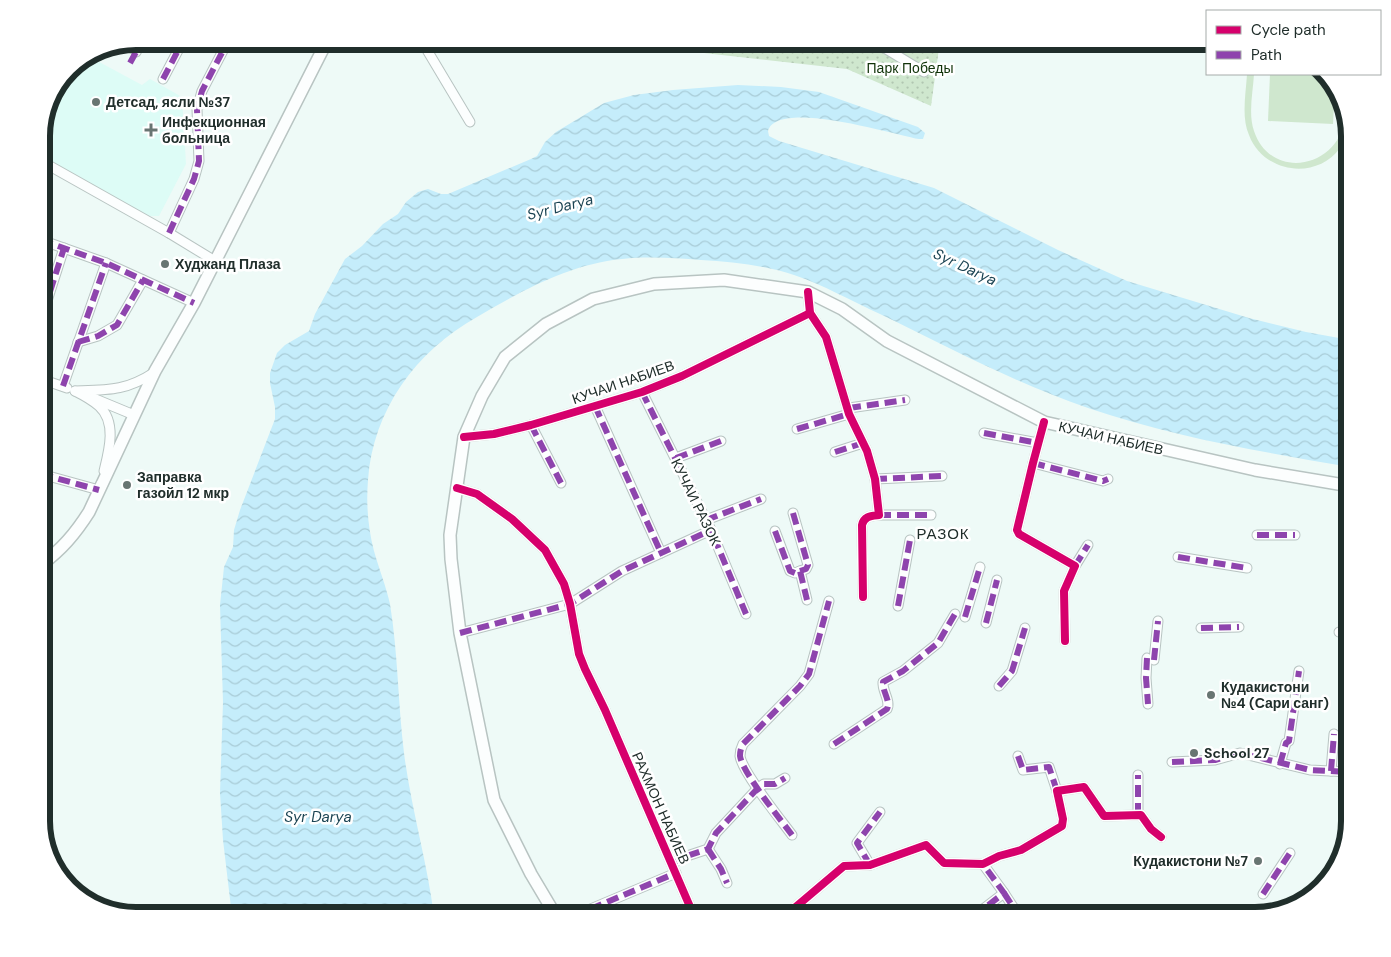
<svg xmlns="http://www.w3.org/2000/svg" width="1391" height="957" font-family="'DM Sans',sans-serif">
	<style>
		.built { fill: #ddfcf6 }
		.park { fill: url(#park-dots) }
		.pitch { fill: #cfe7ce }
		.water { fill: url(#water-waves) }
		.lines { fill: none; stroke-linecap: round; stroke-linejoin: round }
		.minor-casing { stroke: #b8c4c2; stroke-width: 11 }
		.major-casing { stroke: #b8c4c2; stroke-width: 14 }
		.minor { stroke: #fcfefe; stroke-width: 9 }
		.major { stroke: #fcfefe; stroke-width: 11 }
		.quiet { stroke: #8e44ad; stroke-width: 6; stroke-dasharray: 12 6; stroke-linecap: butt }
		.cycleway-casing { stroke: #fff; stroke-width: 11 }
		.cycleway { stroke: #d6006c; stroke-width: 8 }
		.poi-dot { fill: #687572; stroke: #fff; stroke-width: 2 }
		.labels { text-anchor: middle; stroke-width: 5; stroke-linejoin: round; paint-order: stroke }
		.park-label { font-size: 14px; fill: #113309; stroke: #fff }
		.poi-label { font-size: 14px; font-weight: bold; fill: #202e2b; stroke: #fff; text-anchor: start }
		.street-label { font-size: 14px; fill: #202e2b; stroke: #fff }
		.water-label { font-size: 15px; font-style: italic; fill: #1b4453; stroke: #fff }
		.neighbourhood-label { font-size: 15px; letter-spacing: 1px; fill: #202e2b; stroke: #fff }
		.rim { fill: none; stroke: #202e2b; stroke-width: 6 }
	</style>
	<defs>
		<pattern id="park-dots" width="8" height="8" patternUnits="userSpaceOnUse" patternTransform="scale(1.25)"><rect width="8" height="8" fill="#cfe7ce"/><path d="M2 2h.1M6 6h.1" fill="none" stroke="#b1c6b1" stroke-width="1.8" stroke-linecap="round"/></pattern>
		<pattern id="water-waves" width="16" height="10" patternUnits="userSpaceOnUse" patternTransform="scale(1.25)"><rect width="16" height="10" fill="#c5edfb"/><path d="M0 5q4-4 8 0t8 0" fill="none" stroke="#a9ccd7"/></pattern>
	</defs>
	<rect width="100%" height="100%" fill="#eefaf7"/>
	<path class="built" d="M88 56 142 85 150 79 182 97 186 164 159 216H148L41 155V130L69 69Z"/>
	<path class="park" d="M703 41H940L931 106 847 69 704 53Z"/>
	<g class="pitch">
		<path d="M1247 74H1254C1253 92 1248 114 1254 131 1271 182 1341 168 1345 116 1346 120 1348 126 1349 131 1349 136 1343 144 1340 148 1316 181 1263 173 1249 135 1241 117 1246 93 1247 74Z"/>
		<path d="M1270 74H1323L1335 86 1333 124 1268 121Z"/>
	</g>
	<path class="water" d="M738 85 781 87 819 92 918 127 925 133 923 139H919C895 135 777 98 768 131L769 136 779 141 934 188 1058 250 1127 281 1249 318 1306 332 1350 340V467C1262 452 1173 437 1088 408 1017 384 948 347 880 314 851 301 824 285 794 275 764 265 732 262 701 260 675 258 648 256 622 259 570 264 521 291 477 317 416 351 373 410 368 480 366 504 368 528 374 551 379 569 386 586 390 604 398 653 398 704 404 753 411 808 427 861 434 916H305C300 912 294 911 290 916H232L223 840 220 793 223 702 220 605 224 567 233 547 234 530 240 510 275 419V407L270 383V373L277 353 285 345 309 331 315 314 345 259 362 246 383 224 398 214 406 202 418 192 428 189 441 194H448L531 159 537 156 545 142 556 132 604 103 634 95 673 90Z"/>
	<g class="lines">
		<defs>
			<g id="minor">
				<path d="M430 41 424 45 470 122"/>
				<path d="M873 41 924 72"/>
				<path d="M136 52 142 41"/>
				<path d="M163 79 183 41"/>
				<path d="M41 161 169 233 215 261"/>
				<path d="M169 233 194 179 199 161 197 109 202 91 228 41"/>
				<path d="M41 240 106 263 194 303"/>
				<path d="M808 292 810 313 826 337 849 414 867 451 875 479 879 515C871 516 864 516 862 525L863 597"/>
				<path d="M41 306 47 301 64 248"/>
				<path d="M78 342 98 336 117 325 143 280"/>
				<path d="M41 379 67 388"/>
				<path d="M63 386 106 263"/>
				<path d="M75 391C83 395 92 400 99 406 117 422 109 451 104 471"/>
				<path d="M75 391C109 390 126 391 155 372"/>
				<path d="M642 392 711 530 746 614"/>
				<path d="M93 398 134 415"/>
				<path d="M595 406 661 553"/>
				<path d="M849 408 905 400"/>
				<path d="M1044 422 1033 463 1017 530 1019 534 1075 566 1064 591 1065 641"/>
				<path d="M531 425 561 483"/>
				<path d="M797 429 849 414"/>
				<path d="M984 433 1038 443"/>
				<path d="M464 437 494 434 531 425 642 392 682 376 810 313"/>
				<path d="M835 452 863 443"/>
				<path d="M676 458 721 441"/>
				<path d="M1033 463 1103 481 1108 479"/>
				<path d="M41 474 99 490 101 484"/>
				<path d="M875 479 942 476"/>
				<path d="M457 488 477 494 512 519 545 550 564 584 570 604 579 654 585 669 605 710 694 916"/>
				<path d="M793 513 808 565 806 569 800 571"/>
				<path d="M879 515H931"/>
				<path d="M706 520 761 499"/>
				<path d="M775 531 790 571 795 573 800 571 807 600"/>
				<path d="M1257 535H1295"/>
				<path d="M1178 557 1247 568"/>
				<path d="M1075 566 1088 545"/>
				<path d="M898 606 910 540"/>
				<path d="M965 617 980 567"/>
				<path d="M986 623 997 580"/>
				<path d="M1201 628 1239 627"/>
				<path d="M1339 632 1350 629"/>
				<path d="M460 633 570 604 622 571 711 530"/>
				<path d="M1147 658 1146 678 1148 704"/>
				<path d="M1154 660 1158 621"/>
				<path d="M999 686 1012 671 1025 628"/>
				<path d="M834 744 887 709C891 701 882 691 883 682L903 671 938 643 955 614"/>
				<path d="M1018 756 1023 770 1049 767 1057 791"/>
				<path d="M1172 762 1215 760 1240 753 1310 770 1350 772"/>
				<path d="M1280 764 1286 743 1289 741 1299 671"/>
				<path d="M1331 771 1334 734"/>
				<path d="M1138 815V775"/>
				<path d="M792 835C781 820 742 772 740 756 740 751 741 748 743 744L800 686 809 674 829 601"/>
				<path d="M708 849 721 869 727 883"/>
				<path d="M672 864 684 857 708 849 716 833 758 788 764 784H775L785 778"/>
				<path d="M870 865 857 843 880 812"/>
				<path d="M1004 893 1019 916"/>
				<path d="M1263 894 1290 853"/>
				<path d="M574 916 676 873"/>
				<path d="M785 916 844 866 870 865 926 845 944 863 983 864 999 856 1021 850 1062 826 1063 819 1057 791 1084 787 1104 816 1141 815 1151 829 1161 837"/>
				<path d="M974 916 1004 893 983 864"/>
			</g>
			<g id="major">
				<path d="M41 565C62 549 75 534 89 512L155 371 194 303 327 41"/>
				<path d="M556 916 531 874 494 800 460 633 451 559 450 535 464 437 482 396 505 357 546 324 593 299 654 284 724 280 808 292 842 309 887 341 1044 422 1255 470 1350 486"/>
			</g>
		</defs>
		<use href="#minor" class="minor-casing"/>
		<use href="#major" class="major-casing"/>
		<use href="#minor" class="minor"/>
		<use href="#major" class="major"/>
		<g class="quiet">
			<path d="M130 63 142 41"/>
			<path d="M163 79 183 41"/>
			<path d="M169 233 194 179 199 161 197 109 202 91 228 41"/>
			<path d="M41 240 106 263 194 303"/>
			<path d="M41 306 47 301 64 248"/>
			<path d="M78 342 98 336 117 325 143 280"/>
			<path d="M63 386 106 263"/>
			<path d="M642 392 711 530 746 614"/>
			<path d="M595 406 661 553"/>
			<path d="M849 408 905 400"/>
			<path d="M531 425 561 483"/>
			<path d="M797 429 849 414"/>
			<path d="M984 433 1038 443"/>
			<path d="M835 452 863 443"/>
			<path d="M676 458 721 441"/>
			<path d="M1033 463 1103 481 1108 479"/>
			<path d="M41 474 99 490"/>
			<path d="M875 479 942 476"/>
			<path d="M793 513 808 565 806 569 800 571"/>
			<path d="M879 515H931"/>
			<path d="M706 520 761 499"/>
			<path d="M775 531 790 571 795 573 800 571 807 600"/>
			<path d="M1257 535H1295"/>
			<path d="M1178 557 1247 568"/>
			<path d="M1075 566 1088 545"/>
			<path d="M898 606 910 540"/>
			<path d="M965 617 980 567"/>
			<path d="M986 623 997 580"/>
			<path d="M1201 628 1239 627"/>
			<path d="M1339 632 1350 629"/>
			<path d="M460 633 570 604 622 571 711 530"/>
			<path d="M1147 658 1146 678 1148 704"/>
			<path d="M1154 660 1158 621"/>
			<path d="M999 686 1012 671 1025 628"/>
			<path d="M834 744 887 709C891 701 882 691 883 682L903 671 938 643 955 614"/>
			<path d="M1018 756 1023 770 1049 767 1057 791"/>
			<path d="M1172 762 1215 760 1240 753 1310 770 1350 772"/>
			<path d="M1280 764 1286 743 1289 741 1299 671"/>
			<path d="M1331 771 1334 734"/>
			<path d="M1138 815V775"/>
			<path d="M792 835C781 820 742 772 740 756 740 751 741 748 743 744L800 686 809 674 829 601"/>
			<path d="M708 849 721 869 727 883"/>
			<path d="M672 864 684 857 708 849 716 833 758 788 764 784H775L785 778"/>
			<path d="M870 865 857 843 880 812"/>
			<path d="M1004 893 1019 916"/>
			<path d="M1263 894 1290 853"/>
			<path d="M574 916 676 873"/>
			<path d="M974 916 1004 893 983 864"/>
		</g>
		<defs>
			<g id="cycleway">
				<path d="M808 292 810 313 826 337 849 414 867 451 875 479 879 515C871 516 864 516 862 525L863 597"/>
				<path d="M1044 422 1033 463 1017 530 1019 534 1075 566 1064 591 1065 641"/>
				<path d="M464 437 494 434 531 425 642 392 682 376 810 313"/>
				<path d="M457 488 477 494 512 519 545 550 564 584 570 604 579 654 585 669 605 710 694 916"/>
				<path d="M785 916 844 866 870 865 926 845 944 863 983 864 999 856 1021 850 1062 826 1063 819 1057 791 1084 787 1104 816 1141 815 1151 829 1161 837"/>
			</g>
		</defs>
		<use href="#cycleway" class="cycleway-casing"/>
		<use href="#cycleway" class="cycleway"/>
	</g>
	<g class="poi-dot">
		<circle cx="96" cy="102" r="5"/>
		<path d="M148.5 122.5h5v5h5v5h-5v5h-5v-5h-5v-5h5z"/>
		<circle cx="165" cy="264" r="5"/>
		<circle cx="127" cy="485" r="5"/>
		<circle cx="1211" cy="695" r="5"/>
		<circle cx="1194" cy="753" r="5"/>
		<circle cx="1258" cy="861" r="5"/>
	</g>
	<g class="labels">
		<g class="park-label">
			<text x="910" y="73">Парк Победы</text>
		</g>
		<g class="poi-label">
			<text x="106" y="107">Детсад, ясли №37</text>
			<text x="162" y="127">Инфекционная<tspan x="162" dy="16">больница</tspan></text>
			<text x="175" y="269">Худжанд Плаза</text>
			<text x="137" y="482">Заправка<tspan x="137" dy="16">газойл 12 мкр</tspan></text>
			<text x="1221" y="692">Кудакистони<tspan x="1221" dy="16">№4 (Сари санг)</tspan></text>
			<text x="1204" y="758">School 27</text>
			<text x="1248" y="866" text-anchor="end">Кудакистони №7</text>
		</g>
		<g class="street-label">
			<text transform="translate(623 382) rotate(-19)" y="5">КУЧАИ НАБИЕВ</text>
			<text transform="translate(1111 438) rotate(13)" y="5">КУЧАИ НАБИЕВ</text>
			<text transform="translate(696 502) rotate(64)" y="5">КУЧАИ РАЗОК</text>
			<text transform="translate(661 808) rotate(66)" y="5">РАХМОН НАБИЕВ</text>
		</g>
		<g class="water-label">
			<text transform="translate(560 207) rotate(-14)" y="5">Syr Darya</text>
			<text transform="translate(965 267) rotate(25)" y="5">Syr Darya</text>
			<text x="318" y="822">Syr Darya</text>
		</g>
		<g class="neighbourhood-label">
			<text x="943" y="539">РАЗОК</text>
		</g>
	</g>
	<path d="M0 0H1391V957H0ZM136 50H1255A86 86 0 0 1 1341 136V821A86 86 0 0 1 1255 907H136A86 86 0 0 1 50 821V136A86 86 0 0 1 136 50Z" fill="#fff" fill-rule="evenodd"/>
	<path class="rim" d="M136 50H1255A86 86 0 0 1 1341 136V821A86 86 0 0 1 1255 907H136A86 86 0 0 1 50 821V136A86 86 0 0 1 136 50Z"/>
	<rect x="1206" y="10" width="175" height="65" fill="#ffffff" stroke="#a6abaa"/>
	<rect x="1216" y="26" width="25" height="8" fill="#d6006c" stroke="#a6abaa"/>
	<text x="1251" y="35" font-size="15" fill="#202e2b">Cycle path</text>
	<rect x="1216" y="51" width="25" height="8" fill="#8e44ad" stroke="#a6abaa"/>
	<text x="1251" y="60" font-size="15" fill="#202e2b">Path</text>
</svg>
